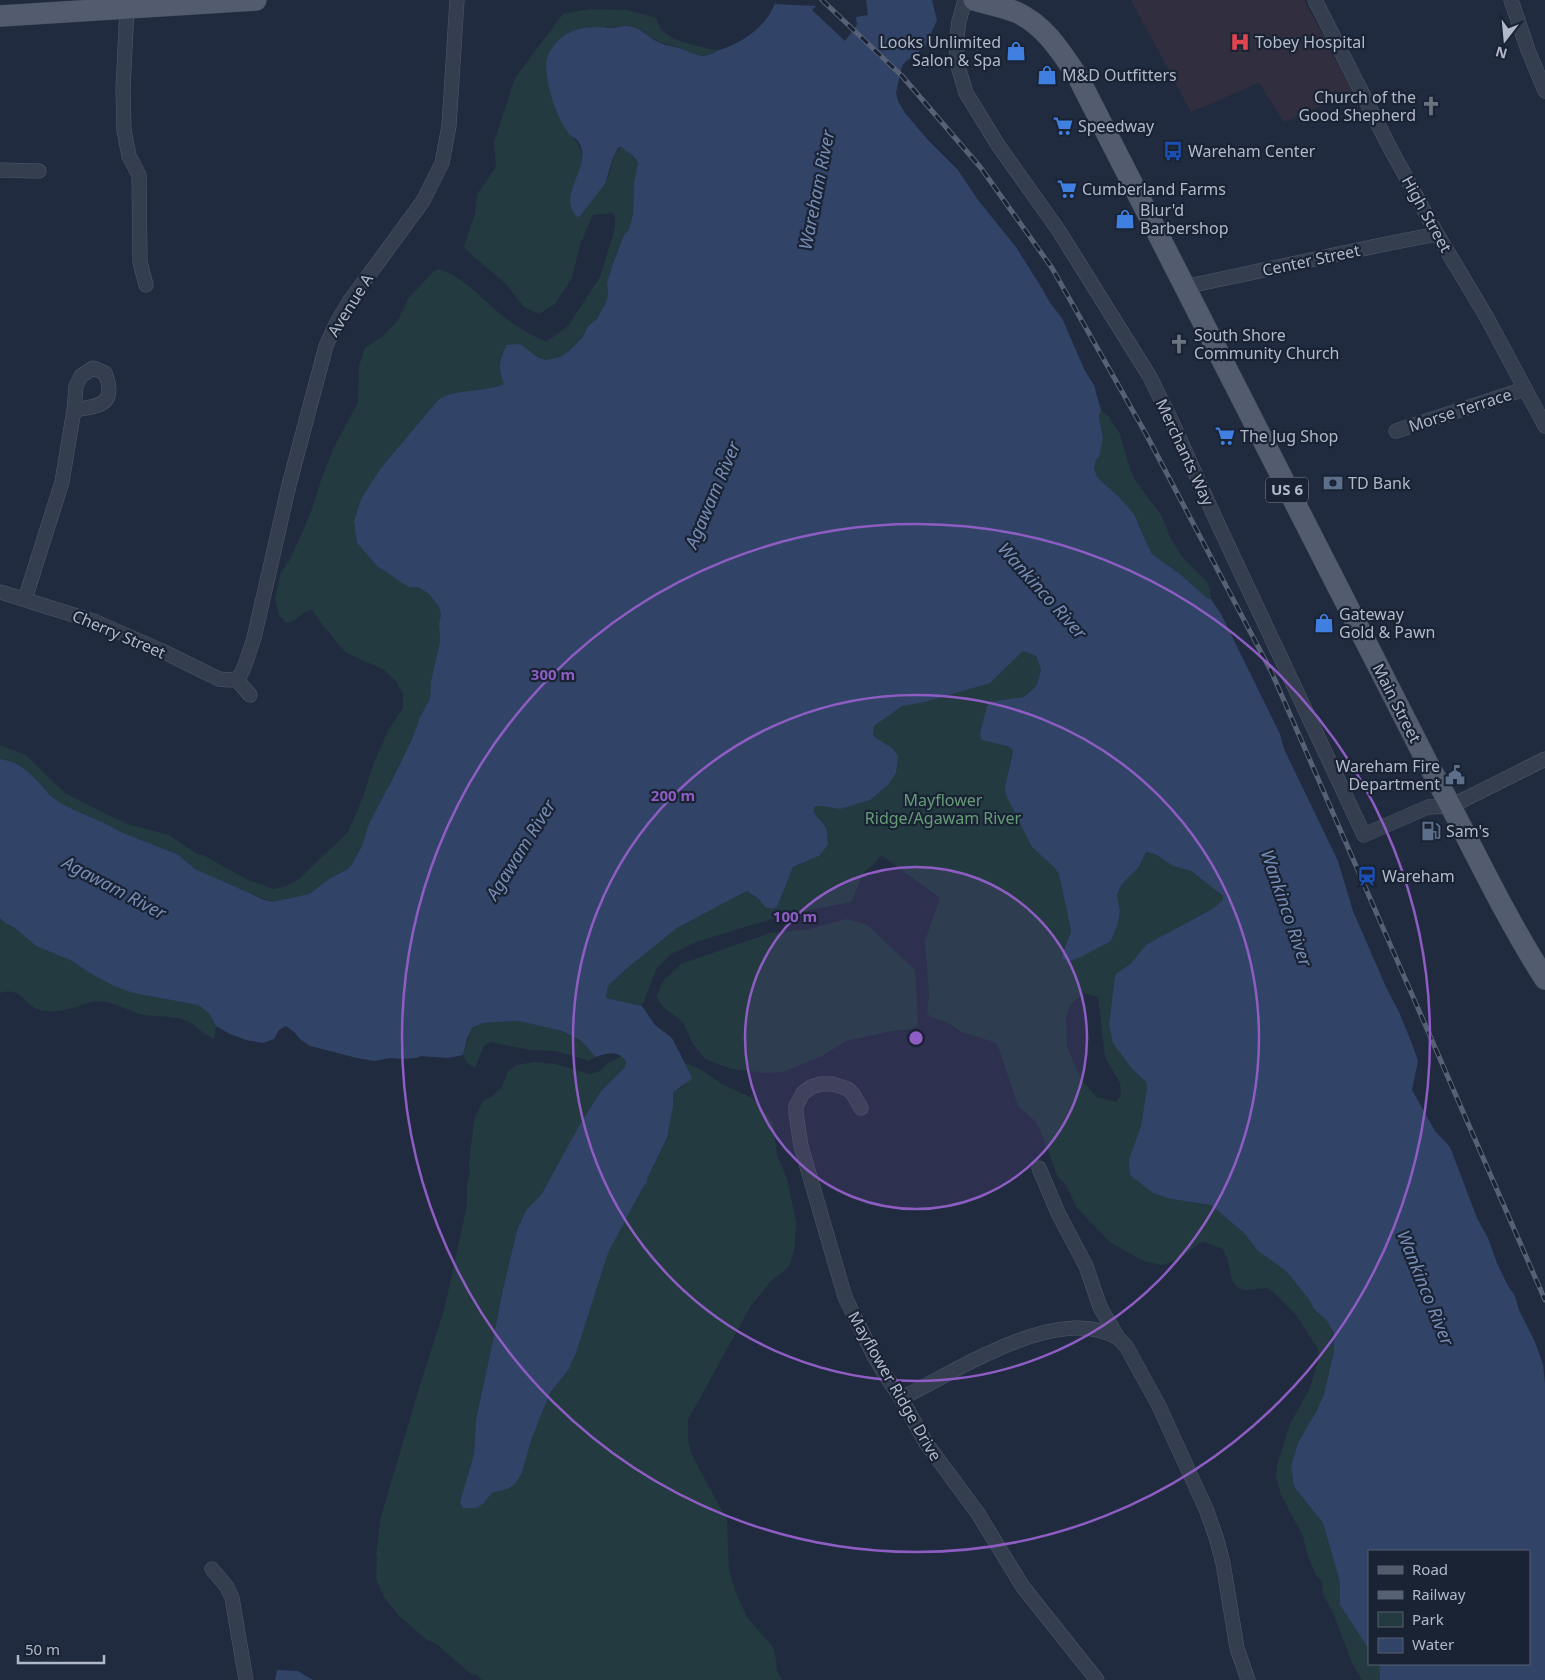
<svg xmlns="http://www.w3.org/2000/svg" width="1545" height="1680" font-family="'Noto Sans',sans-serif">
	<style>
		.medical { fill: #312e3f }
		.green { fill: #233a40; fill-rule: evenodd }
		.water { fill: #314366 }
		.pier { fill: #212b3f }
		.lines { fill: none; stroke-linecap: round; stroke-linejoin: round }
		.minor-casing { stroke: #50586a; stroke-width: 15 }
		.primary-casing { stroke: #3e4758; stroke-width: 22 }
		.minor { stroke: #353e4f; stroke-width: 14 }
		.primary { stroke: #535c6f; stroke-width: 21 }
		.rail-casing { stroke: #576176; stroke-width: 5 }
		.rail { stroke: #1a2334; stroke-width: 3; stroke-dasharray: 9; stroke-linecap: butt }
		.ring { fill: none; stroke: #8e5dc3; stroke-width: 2.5 }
		.labels { text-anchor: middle; stroke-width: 4.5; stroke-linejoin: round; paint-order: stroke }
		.shield { fill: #1a2334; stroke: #848b9d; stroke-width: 1 }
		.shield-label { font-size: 15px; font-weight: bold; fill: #b1b8ca }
		.poi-label { font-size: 16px; fill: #b1b8ca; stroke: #1a2334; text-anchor: start }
		.street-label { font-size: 16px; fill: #b1b8ca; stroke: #1a2334 }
		.park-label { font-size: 16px; fill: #659d77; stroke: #1a2334 }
		.water-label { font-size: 18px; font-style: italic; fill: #758cb5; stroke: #1a2334 }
		.centre { fill: #8e5dc3; stroke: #1a2334; stroke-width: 2.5 }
		.ring-label { font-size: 15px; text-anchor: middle; font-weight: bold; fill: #8e5dc3; stroke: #1a2334; stroke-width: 4.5; stroke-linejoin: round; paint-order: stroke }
	</style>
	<rect width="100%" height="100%" fill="#212b3f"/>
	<path class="medical" d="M1131 0H1304L1353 92 1284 122 1259 83 1191 112Z"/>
	<g class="green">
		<path d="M590 9 627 10 656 18C658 23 660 29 664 32 674 42 704 48 718 50L709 55H695L680 48 659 42 641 30 627 25 612 28 607 26 570 135C580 143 584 153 581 166L601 187C613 178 609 157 621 147L633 156 638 162 634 182 633 214 629 229 624 235 612 266 607 283 608 296 605 304 597 319 588 326 582 338 569 351 560 357 546 360 539 358 533 353 500 373 505 384 487 390 468 392 438 400 380 469 361 499 357 543 377 566 408 587H418L429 594 439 607 441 615 439 623 440 641 431 681 430 698 420 717 412 739 394 776 376 810 368 826 362 846 352 864 348 869 329 879 309 894 293 899 272 902 210 877 195 869 179 855 121 832 112 827 74 811 50 796 42 786 8 760 0 759V745L26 755 65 793 104 813 128 824 169 835 197 854 203 855 246 879 273 889 284 887 298 880 348 832 363 797 374 762 389 729 403 708V694L395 680 384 670 347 653 336 642 331 634 326 630 312 610C302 611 296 622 286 623L279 615 275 598 281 572 289 561 299 540 312 509 321 480 333 449 358 402 359 366 365 348 383 336 398 320 408 299 434 271 439 269C459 276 475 291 490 305 507 321 526 333 546 342L568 326 600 277 615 228V216L612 213 593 215 580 245 572 278 555 304 539 314 524 307 506 284 465 249 464 246 475 214 477 194 496 167 494 142 515 78 563 14Z"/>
		<path d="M1101 410 1109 417 1120 434 1129 466 1134 479 1161 515 1171 539 1183 558 1207 582 1210 590 1211 599 1207 598 1180 574 1152 554 1147 544 1140 526 1119 497 1097 477 1094 468 1103 438 1099 417Z"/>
		<path d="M1023 651 1036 656 1041 670 1036 686 1024 697 991 702 993 743 1010 747 1013 751 1008 771 1059 874 1071 931 1062 956 1111 941 1118 924 1120 911 1117 895 1122 884 1139 867 1146 852 1155 854 1173 866 1191 871 1223 896 1224 900 1214 908 1147 944 1130 964 1117 973 1132 1069 1146 1082 1148 1088 1141 1126 1129 1159 1171 1199 1211 1205 1244 1233 1258 1251 1286 1271 1310 1301 1314 1309 1327 1321 1334 1333V1351L1324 1394 1291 1466 1293 1482 1295 1488 1323 1523 1340 1582V1605L1369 1650V1664H1379L1380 1680H1362L1353 1665 1333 1613 1323 1594 1322 1582 1316 1575 1307 1554 1303 1536 1281 1495 1276 1476 1277 1465 1290 1424 1310 1388 1319 1358 1318 1349 1297 1316 1274 1293 1267 1288 1246 1290 1237 1287 1232 1281 1228 1261 1223 1249 1205 1242 1200 1243 1178 1260 1162 1265 1143 1261 1110 1242 1077 1208 1066 1185 1058 1177 1040 1129 1033 1119 1018 1106 997 1043 962 1032 947 1022 930 1017 927 1012 929 994 925 941 940 898 881 855 874 864 864 872 851 902 785 915 696 942 671 954 657 968 642 1006 606 998 608 986 625 970 677 928 747 891 759 899 765 907H777L793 867 819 856 826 826C820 821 813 816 814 808 822 803 832 807 840 809L859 719ZM1084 993 1098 997 1105 1057 1120 1083 1121 1094 1116 1102 1097 1097 1082 1081 1067 1047 1066 1017 1070 1005Z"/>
		<path d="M0 918 5 923 15 928 36 946 72 961 90 973 133 993 198 1005 209 1013 215 1022 216 1026 214 1039C202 1034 198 1027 189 1022 173 1014 156 1018 140 1014 126 1010 111 1000 96 1001 92 1001 88 1003 85 1004 70 1009 56 1014 40 1010 24 1006 23 986 0 993Z"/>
		<path d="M847 919 866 924 915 970 918 1025 913 1029 892 1031 846 1041 822 1056 783 1072 766 1073 732 1069 705 1059 693 1044 683 1022 663 1007 656 997 663 981 681 964 770 933 809 929Z"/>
		<path d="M514 1021C532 1022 565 1030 579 1040 585 1044 590 1051 596 1057L589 1061 556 1051 530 1050 491 1042 484 1046 475 1068 467 1063 463 1055 472 1028 483 1023Z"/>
		<path d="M622 1056 626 1061 625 1067 601 1091 580 1124 541 1195 526 1210 517 1230 503 1289 492 1345 476 1419 474 1454 460 1502 484 1503 492 1493 507 1489 522 1473 531 1441 550 1393 569 1369 576 1353 607 1253 643 1187 647 1183V1179L667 1138 673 1092 676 1089 681 1088 692 1077 685 1063 700 1069 722 1084 752 1098 765 1112 773 1124 777 1156 787 1178 796 1222 795 1246 789 1267 772 1280 750 1307 688 1420V1440L692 1455 727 1520 729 1572 738 1598 747 1617 772 1646 775 1653 777 1671 782 1680H482L477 1675 471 1674 439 1646 426 1639 400 1617 384 1597 376 1579 377 1557 376 1555 380 1520 420 1385 444 1310 462 1229 467 1203V1184L470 1172 469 1164 474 1119 483 1101 491 1097 502 1087 508 1071 516 1065 535 1062 555 1064 590 1074 600 1071 608 1063Z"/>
	</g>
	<g class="water">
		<path d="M776 0H932L937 20 925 47 905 62 902 66 896 93 898 101 905 113 928 140 958 170 978 200 1016 247 1043 290 1050 303 1062 318 1085 371 1094 385 1101 410 1099 417 1103 438 1099 457 1096 460 1094 468 1097 477 1119 497 1134 514 1147 544 1152 554 1180 574 1207 598 1211 599 1221 614 1280 734 1284 749 1338 861 1353 911 1386 987 1399 1012 1412 1044 1418 1061 1412 1090 1435 1131 1450 1147 1477 1218 1488 1238 1497 1263 1507 1284 1515 1296 1519 1310 1535 1342 1543 1364 1545 1384V1680H1380L1379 1664H1529V1551H1369V1650L1340 1605V1582L1323 1523 1295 1488 1293 1482 1291 1466 1298 1443 1316 1412 1324 1394 1334 1351V1333L1327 1321 1314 1309 1310 1301 1286 1271 1258 1251 1244 1233 1211 1205 1171 1199 1153 1193 1130 1175 1129 1159 1141 1126 1147 1088 1146 1082 1132 1069 1113 1043 1109 1025 1115 977 1117 973 1130 964 1147 944 1214 908 1223 900V896L1191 871 1173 866 1155 854 1146 852 1139 867 1122 884 1117 895 1120 911 1118 924 1111 941 1081 957 1069 961 1063 959 1062 956 1071 931 1059 874 1055 868 1032 847 1006 795 1005 787 1013 751 1010 747 982 740 980 734 988 702 1024 697 1036 686 1041 670 1036 656 1023 651 990 683 925 702 902 706 874 726 873 736 892 748 898 756 896 773 888 785 870 800 840 809 822 806H817L814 808C813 818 823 820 826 828 828 833 827 840 828 845L819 856 793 867 777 907 772 909 765 907 759 899 747 891 677 928 625 970 608 986 606 998 642 1006 655 1025 672 1038 692 1077V1079L673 1092V1106L667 1138 647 1179V1183L643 1187 608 1253 576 1353 569 1369 550 1393 531 1441 522 1473 515 1484 507 1489 492 1493 484 1503 476 1508H463L460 1502 474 1454 476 1419 492 1345 503 1289 517 1230 526 1210 541 1195 580 1124 601 1091 625 1067 626 1061C617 1050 608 1053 596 1057L580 1040 562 1031 524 1022 514 1021 483 1023 472 1028 467 1039 463 1055 448 1058 421 1056 416 1058 402 1059 390 1058 374 1061 357 1058 310 1046 301 1040 294 1032 286 1026 279 1030 274 1039 263 1043 246 1040 230 1034 216 1026 209 1013 198 1005 133 993 114 986 90 973 72 961 36 946 15 928 5 923 0 918V759C18 761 30 773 41 785 45 789 48 794 52 797 73 813 99 818 121 832L179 855 195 869 265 900 272 902 277 901 309 894 329 879 348 869 352 864 362 846 368 826 376 810 394 776 412 739 420 717 430 698 431 681 440 641 439 623 441 615 439 607 429 594 418 587H408L377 566 357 543 354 521 361 499 380 469 438 400C456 388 484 393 504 384 497 367 500 361 506 345L520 344 539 358 546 360 560 357 569 351 582 338 588 326 597 319 605 304 608 296 607 283 612 266 624 235 629 229 633 214 634 182 638 162 633 156 621 147 618 148 613 158 605 184 580 216 577 217C555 193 595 166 578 141 576 138 571 137 569 134 566 130 563 125 561 121 554 108 543 73 547 59 551 44 564 33 579 29 590 26 602 28 613 28 618 28 623 25 628 26 640 27 647 36 658 42 664 45 672 46 679 48 689 51 698 58 708 55 712 55 715 51 719 50 743 43 768 26 776 0Z"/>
		<path d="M277 1670 298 1671 313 1680H275Z"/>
	</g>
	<path class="pier" d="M776 0H866L868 15 856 17 857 25 845 41 812 10 816 6 775 4Z"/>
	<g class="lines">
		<defs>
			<g id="minor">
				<path d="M965 0 959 21 956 44 958 66 966 93 998 145 1059 231 1150 377 1172 422 1217 522 1364 835 1428 807 1451 806 1545 759"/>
				<path d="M1315 0 1389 146 1437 234 1486 316 1545 426"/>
				<path d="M1511 0 1528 50 1545 91"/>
				<path d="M127 9 123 89 124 130 129 156 139 175 140 262 146 285"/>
				<path d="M0 170 39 171"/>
				<path d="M1184 287 1381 245 1437 234"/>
				<path d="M1396 431 1525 389"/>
				<path d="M0 592 96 622 160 650 219 679 229 680 236 679"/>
				<path d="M25 599 62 482 74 410 76 386 81 376 93 368 105 373C117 404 101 406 74 410"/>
				<path d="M236 679 240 676 245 665 254 638 289 485 326 346 336 324 349 302 423 201 442 163 449 126 457 0"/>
				<path d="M236 679 250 695"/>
				<path d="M861 1108 853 1094 848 1089 833 1084H821L811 1087 803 1093 796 1106V1113L801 1146 845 1297 874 1356 884 1373 901 1398 926 1443 977 1512 1023 1587 1097 1680"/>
				<path d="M1039 1168 1058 1213 1086 1266 1100 1307 1118 1338 1126 1346 1158 1404 1206 1509 1216 1537 1223 1563 1237 1648 1248 1680"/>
				<path d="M901 1398C957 1372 1057 1302 1118 1338"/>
				<path d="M212 1569 227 1587 232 1598 246 1680"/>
			</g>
			<g id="primary">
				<path d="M974 0C988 4 1003 7 1016 12 1045 25 1061 52 1078 77L1427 762C1467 834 1500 909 1545 979"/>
				<path d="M0 16 256 0"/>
			</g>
		</defs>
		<use href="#minor" class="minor-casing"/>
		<use href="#primary" class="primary-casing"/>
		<use href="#minor" class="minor"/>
		<use href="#primary" class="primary"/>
		<defs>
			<path id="rail" d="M822 0 902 76 981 168 1052 268 1146 434 1272 673 1545 1300"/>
		</defs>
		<use href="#rail" class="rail-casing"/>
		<use href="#rail" class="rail"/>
	</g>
	<circle cx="916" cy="1038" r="171" fill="#8e5dc3" fill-opacity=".12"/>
	<g class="ring">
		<circle cx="916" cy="1038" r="171"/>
		<circle cx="916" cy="1038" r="343"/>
		<circle cx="916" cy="1038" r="514"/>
	</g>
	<defs>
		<symbol id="hospital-bare" viewBox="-9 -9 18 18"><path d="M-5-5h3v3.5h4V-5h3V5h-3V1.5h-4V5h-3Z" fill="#e0444e" stroke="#1a2334" stroke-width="2.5" paint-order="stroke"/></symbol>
		<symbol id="shop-bare" viewBox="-9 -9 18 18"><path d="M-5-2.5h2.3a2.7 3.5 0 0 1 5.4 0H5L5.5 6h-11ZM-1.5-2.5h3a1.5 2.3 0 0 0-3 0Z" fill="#3f7fe0" stroke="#1a2334" stroke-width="2.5" paint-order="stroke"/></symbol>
		<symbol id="church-bare" viewBox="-9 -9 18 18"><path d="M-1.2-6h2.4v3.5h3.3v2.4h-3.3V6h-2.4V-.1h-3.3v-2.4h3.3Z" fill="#6b7280" stroke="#1a2334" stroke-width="2.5" paint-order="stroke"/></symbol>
		<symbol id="supermarket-bare" viewBox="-9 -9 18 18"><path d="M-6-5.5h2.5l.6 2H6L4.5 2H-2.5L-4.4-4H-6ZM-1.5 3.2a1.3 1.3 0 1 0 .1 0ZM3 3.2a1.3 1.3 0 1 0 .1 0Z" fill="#3f7fe0" stroke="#1a2334" stroke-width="2.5" paint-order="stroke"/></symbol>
		<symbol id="bus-bare" viewBox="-9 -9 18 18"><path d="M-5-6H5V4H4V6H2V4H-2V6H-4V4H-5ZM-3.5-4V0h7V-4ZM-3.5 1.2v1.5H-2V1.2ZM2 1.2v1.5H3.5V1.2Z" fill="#1a4fb4" stroke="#1a2334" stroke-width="2.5" paint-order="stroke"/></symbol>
		<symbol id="bank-bare" viewBox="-9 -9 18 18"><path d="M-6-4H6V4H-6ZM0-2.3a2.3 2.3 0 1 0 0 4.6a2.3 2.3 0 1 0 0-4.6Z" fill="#5c6f8a" stroke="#1a2334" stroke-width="2.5" paint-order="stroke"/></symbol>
		<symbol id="civic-bare" viewBox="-9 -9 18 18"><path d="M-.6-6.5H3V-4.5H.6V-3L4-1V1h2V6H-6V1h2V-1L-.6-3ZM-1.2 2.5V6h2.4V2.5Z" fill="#5c6f8a" stroke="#1a2334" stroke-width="2.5" paint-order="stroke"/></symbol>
		<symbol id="fuel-bare" viewBox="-9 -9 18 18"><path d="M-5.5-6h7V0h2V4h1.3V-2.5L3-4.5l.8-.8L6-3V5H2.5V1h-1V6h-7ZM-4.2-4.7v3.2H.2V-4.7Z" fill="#5c6f8a" stroke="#1a2334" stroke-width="2.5" paint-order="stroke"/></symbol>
		<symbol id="station-bare" viewBox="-9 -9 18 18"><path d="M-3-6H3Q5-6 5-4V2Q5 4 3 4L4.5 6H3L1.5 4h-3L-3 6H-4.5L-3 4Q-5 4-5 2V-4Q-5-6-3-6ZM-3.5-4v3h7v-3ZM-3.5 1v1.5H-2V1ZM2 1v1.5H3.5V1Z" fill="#1a4fb4" stroke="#1a2334" stroke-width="2.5" paint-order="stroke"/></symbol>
	</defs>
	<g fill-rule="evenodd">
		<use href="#hospital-bare" x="1226" y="28" width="28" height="28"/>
		<use href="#shop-bare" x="1002" y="37" width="28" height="28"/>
		<use href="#shop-bare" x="1033" y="61" width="28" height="28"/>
		<use href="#church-bare" x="1417" y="92" width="28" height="28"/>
		<use href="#supermarket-bare" x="1049" y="112" width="28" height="28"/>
		<use href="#bus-bare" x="1159" y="137" width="28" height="28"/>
		<use href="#supermarket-bare" x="1053" y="175" width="28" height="28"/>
		<use href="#shop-bare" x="1111" y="205" width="28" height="28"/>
		<use href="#church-bare" x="1165" y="330" width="28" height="28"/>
		<use href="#supermarket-bare" x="1211" y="422" width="28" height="28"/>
		<use href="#bank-bare" x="1319" y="469" width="28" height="28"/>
		<use href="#shop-bare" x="1310" y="609" width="28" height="28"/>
		<use href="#civic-bare" x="1441" y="761" width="28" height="28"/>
		<use href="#fuel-bare" x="1417" y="817" width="28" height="28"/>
		<use href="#station-bare" x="1353" y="862" width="28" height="28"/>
	</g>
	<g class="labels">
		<rect class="shield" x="1266" y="477.5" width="42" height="25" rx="4"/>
		<g class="shield-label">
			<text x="1287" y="495">US 6</text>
		</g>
		<g class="poi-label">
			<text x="1001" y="48" text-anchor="end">Looks Unlimited<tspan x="1001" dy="18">Salon &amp; Spa</tspan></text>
			<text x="1255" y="48">Tobey Hospital</text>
			<text x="1062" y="81">M&amp;D Outfitters</text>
			<text x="1416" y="103" text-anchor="end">Church of the<tspan x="1416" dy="18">Good Shepherd</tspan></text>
			<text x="1078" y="132">Speedway</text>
			<text x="1188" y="157">Wareham Center</text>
			<text x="1082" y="195">Cumberland Farms</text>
			<text x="1140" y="216">Blur'd<tspan x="1140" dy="18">Barbershop</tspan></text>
			<text x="1194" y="341">South Shore<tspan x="1194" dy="18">Community Church</tspan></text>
			<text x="1240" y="442">The Jug Shop</text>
			<text x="1348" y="489">TD Bank</text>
			<text x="1339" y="620">Gateway<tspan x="1339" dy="18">Gold &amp; Pawn</tspan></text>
			<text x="1440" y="772" text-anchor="end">Wareham Fire<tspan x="1440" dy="18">Department</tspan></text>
			<text x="1446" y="837">Sam's</text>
			<text x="1382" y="882">Wareham</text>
		</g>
		<g class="street-label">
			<text transform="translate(1427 214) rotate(61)" y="6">High Street</text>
			<text transform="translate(1311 260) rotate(-12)" y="6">Center Street</text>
			<text transform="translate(350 305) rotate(-58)" y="6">Avenue A</text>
			<text transform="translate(1460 410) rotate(-18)" y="6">Morse Terrace</text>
			<text transform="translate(1185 452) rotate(65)" y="6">Merchants Way</text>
			<text transform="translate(119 634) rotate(23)" y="6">Cherry Street</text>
			<text transform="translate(1397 703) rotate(63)" y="6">Main Street</text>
			<text transform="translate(895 1386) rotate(60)" y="6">Mayflower Ridge Drive</text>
		</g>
		<g class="park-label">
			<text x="943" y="806">Mayflower<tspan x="943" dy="18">Ridge/Agawam River</tspan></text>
		</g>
		<g class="water-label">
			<text transform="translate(817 190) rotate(-79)" y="6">Wareham River</text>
			<text transform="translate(713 495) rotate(-67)" y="6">Agawam River</text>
			<text transform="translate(1042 591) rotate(48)" y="6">Wankinco River</text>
			<text transform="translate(521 850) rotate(-58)" y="6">Agawam River</text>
			<text transform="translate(114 888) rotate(28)" y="6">Agawam River</text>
			<text transform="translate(1286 908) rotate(71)" y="6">Wankinco River</text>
			<text transform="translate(1425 1288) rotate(68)" y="6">Wankinco River</text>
		</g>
	</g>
	<circle cx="916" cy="1038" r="8" class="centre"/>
	<g class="ring-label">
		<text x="553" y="680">300 m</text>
		<text x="673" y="801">200 m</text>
		<text x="795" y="922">100 m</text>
	</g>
	<rect x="1368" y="1550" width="162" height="115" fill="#1a2334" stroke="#565f70"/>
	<rect x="1378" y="1566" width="25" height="8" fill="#535c6f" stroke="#565f70"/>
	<text x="1412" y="1575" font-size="15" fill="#b1b8ca">Road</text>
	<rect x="1378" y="1591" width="25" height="8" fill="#576176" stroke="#565f70"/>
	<text x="1412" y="1600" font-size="15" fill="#b1b8ca">Railway</text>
	<rect x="1378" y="1612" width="25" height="15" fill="#233a40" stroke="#565f70"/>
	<text x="1412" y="1625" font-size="15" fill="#b1b8ca">Park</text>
	<rect x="1378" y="1638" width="25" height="15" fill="#314366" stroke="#565f70"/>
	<text x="1412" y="1650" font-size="15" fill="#b1b8ca">Water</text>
	<g transform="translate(1505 40) rotate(196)" stroke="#1a2334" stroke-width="4" paint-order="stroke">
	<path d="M0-4L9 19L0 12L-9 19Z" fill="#b1b8ca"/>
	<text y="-8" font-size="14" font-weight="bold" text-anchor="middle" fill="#b1b8ca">N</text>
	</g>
	<path d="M18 1655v8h86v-8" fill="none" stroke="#b1b8ca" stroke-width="2.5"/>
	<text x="25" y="1655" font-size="15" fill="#b1b8ca" stroke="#1a2334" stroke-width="4" paint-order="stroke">50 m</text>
</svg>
